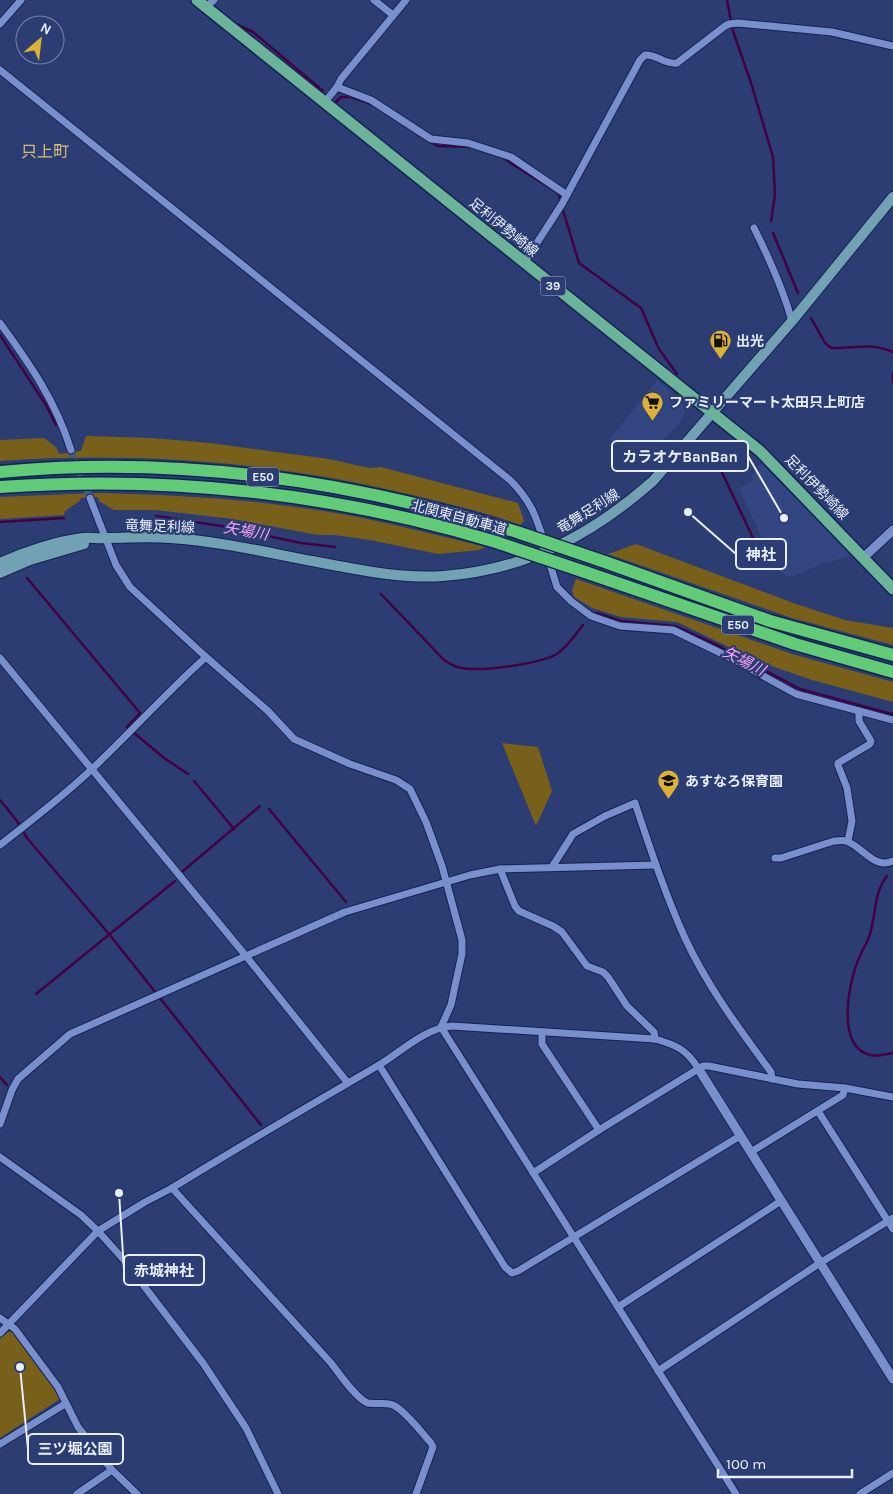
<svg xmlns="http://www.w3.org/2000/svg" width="893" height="1494" font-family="Karla,'Noto Sans JP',sans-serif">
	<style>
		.built { fill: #334682 }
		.green { fill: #79601a }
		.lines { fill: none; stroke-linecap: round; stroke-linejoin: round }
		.stream { stroke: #430043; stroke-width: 2.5 }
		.minor-tunnel { stroke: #475887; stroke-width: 7; stroke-dasharray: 7 3.5; stroke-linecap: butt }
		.minor-casing { stroke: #142256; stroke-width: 9 }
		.tertiary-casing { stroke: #142256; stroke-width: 11 }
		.secondary-casing { stroke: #142256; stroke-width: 12 }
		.primary-casing { stroke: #142256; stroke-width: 14 }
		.motorway-casing { stroke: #142256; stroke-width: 15 }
		.minor { stroke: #788fcc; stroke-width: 7 }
		.tertiary { stroke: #788fcc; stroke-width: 9 }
		.secondary { stroke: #71a1b2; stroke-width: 10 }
		.primary { stroke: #6bb399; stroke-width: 11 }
		.motorway { stroke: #62cb77; stroke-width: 12 }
		.motorway-bridge-casing { stroke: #142256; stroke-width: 15; stroke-linecap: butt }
		.motorway-bridge { stroke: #62cb77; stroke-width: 12 }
		.labels { text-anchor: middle; stroke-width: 4.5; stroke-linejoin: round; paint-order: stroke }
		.shield { fill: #2b3d73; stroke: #afb9d2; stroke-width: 1 }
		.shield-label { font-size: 12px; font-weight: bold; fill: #e8eefb }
		.street-label { font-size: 14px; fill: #e8eefb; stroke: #2b3d73 }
		.poi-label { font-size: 14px; font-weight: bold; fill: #e8eefb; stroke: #2b3d73; text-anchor: start }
		.water-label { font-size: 15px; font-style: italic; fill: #faa0f7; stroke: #2b3d73 }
		.quarter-label { font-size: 16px; fill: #dabc71; stroke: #2b3d73 }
		.leader { fill: none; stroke: #e8eefb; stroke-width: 2 }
		.callout-dot { fill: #e8eefb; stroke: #2b3d73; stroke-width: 2 }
		.callout { fill: #2b3d73; stroke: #e8eefb; stroke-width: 2 }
		.callout-label { font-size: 15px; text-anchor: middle; font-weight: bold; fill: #e8eefb }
	</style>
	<rect width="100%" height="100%" fill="#2b3d73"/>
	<g class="built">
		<path d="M657 380 683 402 685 412 679 424 639 464 610 439Z"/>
		<path d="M761 463 845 548 851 556 825 563 793 576H787L778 570 766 548 739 488 750 483 756 467Z"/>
	</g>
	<g class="green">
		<path d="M86 436 152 438 210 443 329 459 369 468 381 467 518 503 524 521 520 525C489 513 457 506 425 498 286 463 143 451 0 461V440L44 438 56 447 59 454 81 451Z"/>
		<path d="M98 493C183 495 268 500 352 516 397 525 441 536 485 547L479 550 438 554 370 540 334 535H318L232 519 182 513 155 510H114L99 501 98 497 80 498 81 500 65 511 64 515 0 519V497Z"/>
		<path d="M636 544 796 604 845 620 893 628V645L792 618 608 554Z"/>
		<path d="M576 579 792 654 893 682V702L812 680 760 662 677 622 621 617 592 608 574 597 572 590Z"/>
		<path d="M502 743 538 747 552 791 536 826Z"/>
		<path d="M8 1332H15L60 1395V1399L0 1438V1339Z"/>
	</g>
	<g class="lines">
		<g class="stream">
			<path d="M727 0 733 31 751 83 773 157 775 195 771 221"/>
			<path d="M236 24 253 32 323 91"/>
			<path d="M336 102 341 97H351L374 105"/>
			<path d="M420 136 438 146 471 147"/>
			<path d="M503 158 558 193 561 201"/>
			<path d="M562 207 579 263 641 308 659 349 677 374"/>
			<path d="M773 233 798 293"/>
			<path d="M811 318 825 343 831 348C853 349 871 342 893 352"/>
			<path d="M0 335 46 405 56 425"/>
			<path d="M893 374V382"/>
			<path d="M708 443 763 559"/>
			<path d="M156 516 221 526 301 543 335 547"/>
			<path d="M0 522 64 518"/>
			<path d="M27 578 140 713 127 727 164 758 188 774"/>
			<path d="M381 594 444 660C447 662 451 664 454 666 474 674 538 664 557 654 567 647 576 634 583 625"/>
			<path d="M597 613 621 621 675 626 719 646 800 689 892 714"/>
			<path d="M194 781 234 829"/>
			<path d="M0 800 17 821 27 838 109 934 261 1125"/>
			<path d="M269 809 346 902"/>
			<path d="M183 871 260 806"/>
			<path d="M887 876C874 892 876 914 870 934 868 942 862 950 859 958 849 981 835 1046 870 1055 877 1057 886 1054 893 1053"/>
			<path d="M36 994 175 881"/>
			<path d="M0 1077 7 1085"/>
		</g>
		<path class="minor-tunnel" d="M71 450 90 498"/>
		<defs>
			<g id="minor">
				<path d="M374 0 393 15"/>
				<path d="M206 7 214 0"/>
				<path d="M0 24 21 0"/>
				<path d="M0 70 510 480C530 500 536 515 544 542"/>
				<path d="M337 87 371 100 431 139 468 143 511 157 567 195"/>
				<path d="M324 103 337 87 341 79 406 0"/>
				<path d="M754 228C769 258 783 289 792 321"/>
				<path d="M524 263 562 204 640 60 645 55C657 54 665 65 677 63L725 26 729 24 738 23 832 32 893 46"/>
				<path d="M0 323C30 364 56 402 71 450"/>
				<path d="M90 498 116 565 130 587 206 657 268 711 294 739 350 764 396 780 410 789 426 822 442 866 462 940V954L455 986 451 1005 441 1027"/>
				<path d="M548 558 557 587 571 601 591 616 620 626 673 630 731 658 796 694 893 720"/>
				<path d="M0 658 246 956 347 1082"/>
				<path d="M848 841 852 821 847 788 838 765V763L870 744 871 741 859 721V711"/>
				<path d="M0 845C32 820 65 795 94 767 132 731 167 692 206 657"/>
				<path d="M775 858H781L834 841C838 841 843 840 846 841 862 846 874 870 893 861"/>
				<path d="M552 867 573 834 605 816 635 803C650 848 665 894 685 938 707 986 740 1030 771 1072L772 1079"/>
				<path d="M500 869 515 906 519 911 553 926 562 932 587 966 603 972 608 977 627 1006 654 1032 655 1039"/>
				<path d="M441 1027 736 1494"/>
				<path d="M379 1065 505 1267 512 1273 518 1271 740 1136"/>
				<path d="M818 1111 893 1229"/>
				<path d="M0 1124 12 1090 18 1079 70 1034 345 912 470 875 500 869 656 865"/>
				<path d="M599 1130 703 1066H709L798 1084 845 1088 893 1097"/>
				<path d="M751 1152 843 1095 845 1088"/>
				<path d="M0 1157 81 1215 98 1231 124 1260 203 1363 246 1428 278 1494"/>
				<path d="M533 1173 599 1130 542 1044V1032"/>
				<path d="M172 1188 331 1363C339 1373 357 1400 368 1403 377 1405 387 1401 395 1406 408 1414 421 1432 431 1443L433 1447 416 1494"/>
				<path d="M618 1307 781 1201"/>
				<path d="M0 1318 15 1329 58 1387 78 1427 112 1470 137 1494"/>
				<path d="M0 1333 98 1231 145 1202 172 1188C240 1146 309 1106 379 1065 402 1051 425 1028 452 1026L655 1039C676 1045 686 1049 698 1068"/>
				<path d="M658 1371 820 1263 893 1218"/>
				<path d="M0 1444 65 1404"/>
				<path d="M77 1494 112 1470"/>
				<path d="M860 1494 893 1473"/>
			</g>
			<g id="tertiary">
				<path d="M863 558 893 530"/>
				<path d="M698 1068 893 1379"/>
			</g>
			<g id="secondary">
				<path d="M0 563C24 552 57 541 83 538 91 537 98 539 106 538 128 538 149 536 170 538 218 541 265 552 312 561 355 569 399 579 443 576 526 570 592 535 653 481L792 321 893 197"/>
				<path d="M0 573 30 560 84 544"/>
			</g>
			<path id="primary" d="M197 0 760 451 893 589"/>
			<g id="motorway">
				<path d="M0 472C175 455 353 481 520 533"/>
				<path d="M0 487C169 475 334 493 496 542"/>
				<path d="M605 562 770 621 893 655"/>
				<path d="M585 572 795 644 893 672"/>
			</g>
		</defs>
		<use href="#minor" class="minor-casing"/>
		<use href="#tertiary" class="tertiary-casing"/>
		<use href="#secondary" class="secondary-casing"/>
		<use href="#primary" class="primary-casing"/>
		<use href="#motorway" class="motorway-casing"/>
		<use href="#minor" class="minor"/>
		<use href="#tertiary" class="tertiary"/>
		<use href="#secondary" class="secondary"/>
		<use href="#primary" class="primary"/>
		<use href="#motorway" class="motorway"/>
		<defs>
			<g id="motorway-bridge">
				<path d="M520 533 605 562"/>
				<path d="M496 542 585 572"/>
			</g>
		</defs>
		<use href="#motorway-bridge" class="motorway-bridge-casing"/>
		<use href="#motorway-bridge" class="motorway-bridge"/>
	</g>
	<defs>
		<symbol id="fuel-pin" viewBox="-11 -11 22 30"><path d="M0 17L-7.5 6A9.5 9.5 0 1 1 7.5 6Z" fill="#ddb133" stroke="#2b3d73"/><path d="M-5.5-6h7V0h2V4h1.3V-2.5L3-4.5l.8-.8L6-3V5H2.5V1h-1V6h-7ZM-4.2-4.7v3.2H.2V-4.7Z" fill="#111"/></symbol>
		<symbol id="supermarket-pin" viewBox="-11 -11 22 30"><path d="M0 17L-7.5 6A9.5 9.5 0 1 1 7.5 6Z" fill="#ddb133" stroke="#2b3d73"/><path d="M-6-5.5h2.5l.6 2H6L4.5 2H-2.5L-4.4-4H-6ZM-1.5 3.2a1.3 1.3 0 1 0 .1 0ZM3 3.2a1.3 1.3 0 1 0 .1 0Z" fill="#111"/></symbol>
		<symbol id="school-pin" viewBox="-11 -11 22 30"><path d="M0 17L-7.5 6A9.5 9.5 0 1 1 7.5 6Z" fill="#ddb133" stroke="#2b3d73"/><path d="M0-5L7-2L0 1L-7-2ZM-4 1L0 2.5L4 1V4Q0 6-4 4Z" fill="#111"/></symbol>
	</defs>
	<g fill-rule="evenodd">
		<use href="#fuel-pin" x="708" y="328" width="25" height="34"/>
		<use href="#supermarket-pin" x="640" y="390" width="25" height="34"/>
		<use href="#school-pin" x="656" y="768" width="25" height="34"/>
	</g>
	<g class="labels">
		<g class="shield">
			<rect x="540.5" y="276.5" width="25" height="19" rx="4"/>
			<rect x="247" y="467.5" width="32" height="19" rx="4"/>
			<rect x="722" y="615.5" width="32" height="19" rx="4"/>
		</g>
		<g class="shield-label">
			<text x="553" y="290">39</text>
			<text x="263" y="481">E50</text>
			<text x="738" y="629">E50</text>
		</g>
		<g class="street-label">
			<text transform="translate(504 227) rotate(39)" y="5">足利伊勢崎線</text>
			<text transform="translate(817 487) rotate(46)" y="5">足利伊勢崎線</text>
			<text transform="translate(588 511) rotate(-32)" y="5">竜舞足利線</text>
			<text transform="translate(459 517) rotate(15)" y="5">北関東自動車道</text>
			<text transform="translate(160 526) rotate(2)" y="5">竜舞足利線</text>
		</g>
		<g class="poi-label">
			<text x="736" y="346">出光</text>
			<text x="669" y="407">ファミリーマート太田只上町店</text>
			<text x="685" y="786">あすなろ保育園</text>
		</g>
		<g class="water-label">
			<text transform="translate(246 531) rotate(10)" y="5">矢場川</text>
			<text transform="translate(744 661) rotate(27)" y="5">矢場川</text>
		</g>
		<g class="quarter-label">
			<text x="45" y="157">只上町</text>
		</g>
	</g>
	<path class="leader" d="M784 518L748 456M688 512L736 554M119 1193L124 1270M20 1367L28 1449"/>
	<g class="callout-dot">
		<circle cx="784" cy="518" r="5"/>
		<circle cx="688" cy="512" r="5"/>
		<circle cx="119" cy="1193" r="5"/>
		<circle cx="20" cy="1367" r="5"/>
	</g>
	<g class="callout">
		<rect x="612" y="441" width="136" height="30" rx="5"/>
		<rect x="736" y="539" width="50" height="30" rx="5"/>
		<rect x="124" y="1255" width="80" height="30" rx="5"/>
		<rect x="28" y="1434" width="95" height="30" rx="5"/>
	</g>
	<g class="callout-label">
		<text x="680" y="462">カラオケBanBan</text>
		<text x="761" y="560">神社</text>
		<text x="164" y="1276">赤城神社</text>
		<text x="75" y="1454">三ツ堀公園</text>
	</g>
	<g transform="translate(40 40) rotate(28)"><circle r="24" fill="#2b3d73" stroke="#7784a9"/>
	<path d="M0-4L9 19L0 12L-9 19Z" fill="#ddb133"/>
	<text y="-8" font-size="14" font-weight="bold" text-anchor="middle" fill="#e8eefb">N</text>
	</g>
	<path d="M718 1469v8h134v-8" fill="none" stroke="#e8eefb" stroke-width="2.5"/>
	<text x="726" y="1469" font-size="15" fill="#e8eefb" stroke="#2b3d73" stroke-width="4" paint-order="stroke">100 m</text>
</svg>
